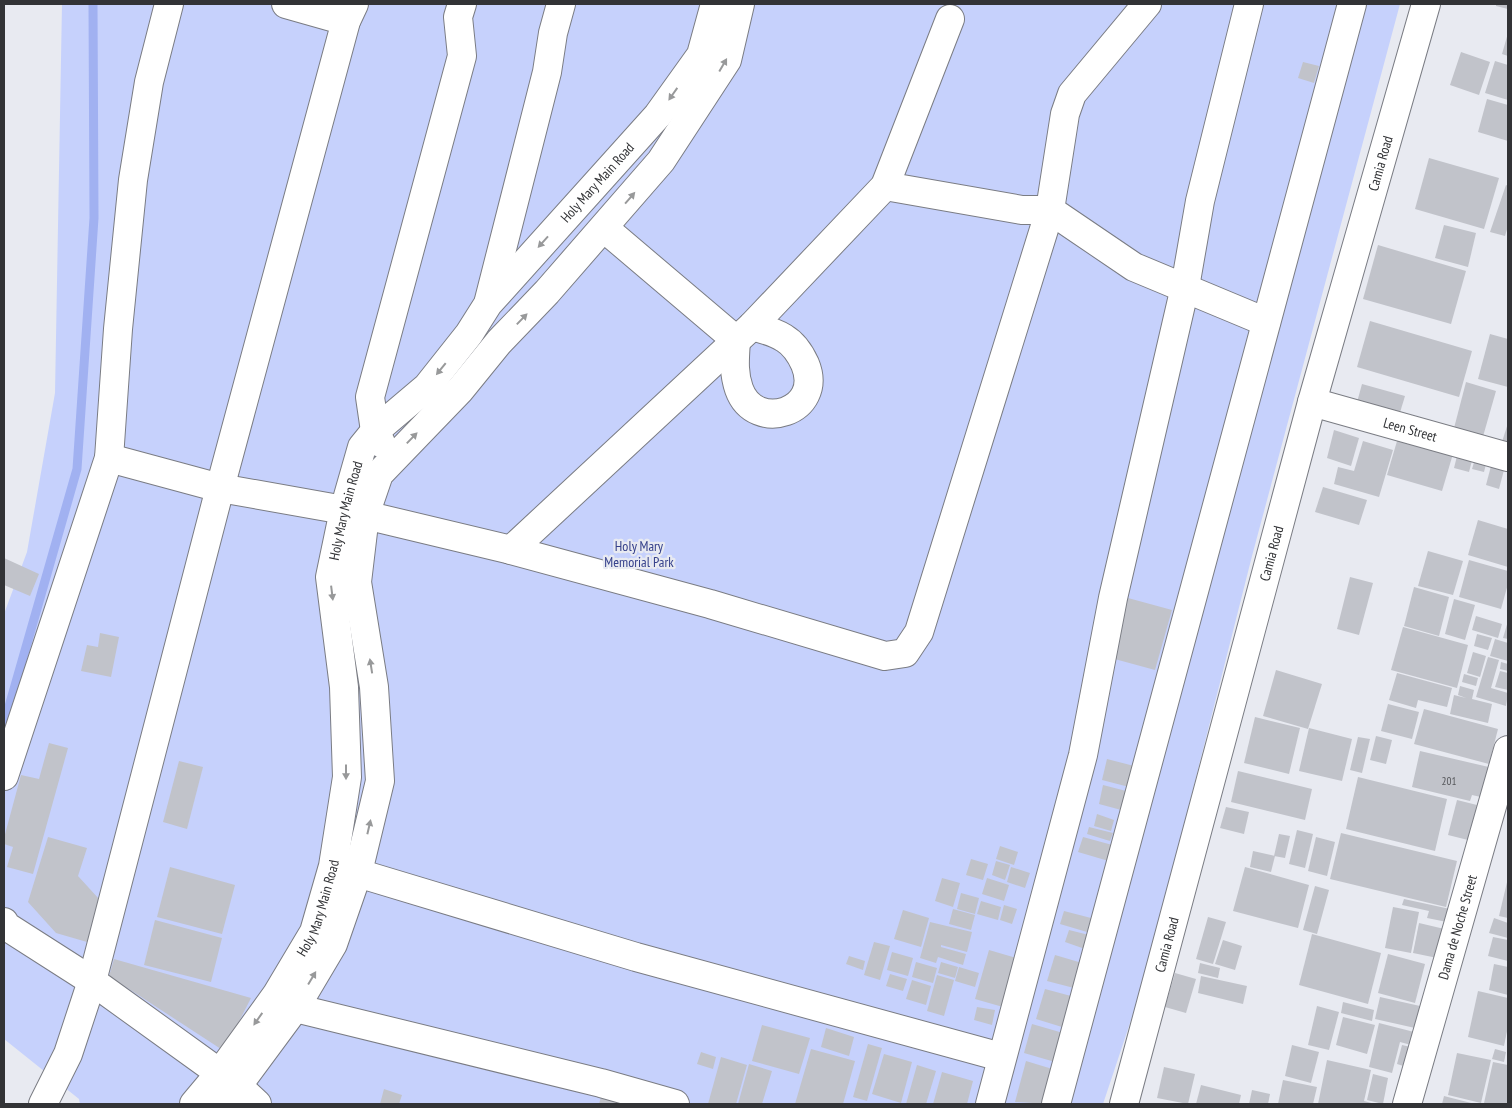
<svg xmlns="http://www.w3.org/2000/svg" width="1512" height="1108" font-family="'PT Sans Narrow',sans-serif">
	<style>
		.green { fill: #c6d1fc }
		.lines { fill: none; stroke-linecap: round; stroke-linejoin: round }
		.stream { stroke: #a1b1f1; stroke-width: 9 }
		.building { fill: #c1c3ca }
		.minor-casing { stroke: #7a7c83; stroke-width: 30 }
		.minor { stroke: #fff; stroke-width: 28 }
		.oneway { fill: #98999a }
		.labels { text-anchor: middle; stroke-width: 4.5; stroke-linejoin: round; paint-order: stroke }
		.number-label { font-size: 11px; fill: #56575b }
		.street-label { font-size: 14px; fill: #323336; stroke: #e8eaf1 }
		.park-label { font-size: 14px; fill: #35408b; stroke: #e8eaf1 }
	</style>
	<rect width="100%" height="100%" fill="#e8eaf1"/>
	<path class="green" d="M62 4H1400L1252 556 1146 975 1103 1104H80L79 1099 4 1039V614L27 552 55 393Z"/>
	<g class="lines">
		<path class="stream" d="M4 724 77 469 94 218 93 4"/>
	</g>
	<g class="building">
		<path d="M1496 4H1508V9L1496 6Z"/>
		<path d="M1508 33V56L1502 54Z"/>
		<path d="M1461 52 1490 62 1479 95 1450 85Z"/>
		<path d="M1495 61 1508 65V100L1485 93Z"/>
		<path d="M1303 62 1319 66 1314 83 1298 78Z"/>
		<path d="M1487 99 1508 105V141L1478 132Z"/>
		<path d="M1429 158 1499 178 1484 229 1415 209Z"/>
		<path d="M1506 185 1508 186V226L1505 236 1490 232Z"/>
		<path d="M1444 225 1476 233 1468 267 1435 258Z"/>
		<path d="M1378 245 1466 271 1451 324 1363 299Z"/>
		<path d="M1370 321 1472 351 1459 397 1357 367Z"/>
		<path d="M1490 334 1508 339V387L1478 379Z"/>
		<path d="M1466 382 1496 391 1482 440 1453 432Z"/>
		<path d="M1362 384 1405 396 1398 419 1356 406Z"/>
		<path d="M1508 423V444L1502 442Z"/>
		<path d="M1334 430 1359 438 1351 466 1327 458Z"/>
		<path d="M1400 431 1455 447 1442 491 1387 475Z"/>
		<path d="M1363 441 1393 450 1379 497 1334 484 1338 467 1354 471Z"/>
		<path d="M1460 444 1475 449 1469 472 1454 468Z"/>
		<path d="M1478 449 1489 452 1484 472 1472 469Z"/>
		<path d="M1491 466 1504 470 1499 489 1486 485Z"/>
		<path d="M1323 487 1367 500 1359 525 1315 512Z"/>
		<path d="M1478 520 1508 529V567L1468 555Z"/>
		<path d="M1428 551 1463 561 1453 595 1418 586Z"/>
		<path d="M4 558 39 574 30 596 4 585Z"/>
		<path d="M1469 560 1508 571V584L1501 609 1459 597Z"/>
		<path d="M1350 577 1373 583 1359 635 1337 629Z"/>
		<path d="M1414 587 1449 597 1439 636 1404 626Z"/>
		<path d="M1128 598 1172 610 1155 670 1111 658Z"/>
		<path d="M1454 599 1475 605 1465 640 1445 634Z"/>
		<path d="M1476 616 1502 624 1498 638 1472 630Z"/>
		<path d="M1508 621V639L1503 638Z"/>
		<path d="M1403 627 1468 645 1457 688 1391 670Z"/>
		<path d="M100 633 119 637 111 677 81 671 87 645 98 647Z"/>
		<path d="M1477 634 1492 638 1488 650 1474 646Z"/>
		<path d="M1495 639 1508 643V661L1490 656Z"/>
		<path d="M1473 652 1486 656 1480 677 1467 673Z"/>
		<path d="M1488 657 1499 660 1491 688 1508 693 1506 706 1476 697Z"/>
		<path d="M1501 662 1508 664V671L1500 669Z"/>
		<path d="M1276 670 1322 684 1308 729 1263 716Z"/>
		<path d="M1500 671 1508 673V690L1495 687Z"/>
		<path d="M1397 673 1452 688 1447 707 1418 700 1416 708 1389 700Z"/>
		<path d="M1464 674 1478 678 1476 686 1462 682Z"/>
		<path d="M1460 686 1474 690 1472 699 1492 704 1488 723 1450 714 1454 695 1466 698 1458 695Z"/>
		<path d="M1388 704 1419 712 1412 739 1381 731Z"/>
		<path d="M1424 709 1498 729 1489 764 1414 744Z"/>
		<path d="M1255 717 1300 728 1289 774 1244 763Z"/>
		<path d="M1309 728 1352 739 1342 781 1299 771Z"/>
		<path d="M1376 736 1392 740 1386 764 1370 760Z"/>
		<path d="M1358 737 1370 739 1362 773 1350 770Z"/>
		<path d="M49 743 68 748 33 874 7 867 13 847 4 844V838L21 775 39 779Z"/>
		<path d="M1420 751 1493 768 1485 798 1472 795 1470 801 1412 787Z"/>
		<path d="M1107 759 1138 767 1133 788 1102 780Z"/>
		<path d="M179 761 203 767 187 829 163 822Z"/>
		<path d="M1238 771 1312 789 1305 820 1231 802Z"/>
		<path d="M1358 777 1447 799 1435 851 1346 829Z"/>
		<path d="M1103 785 1130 792 1125 811 1099 804Z"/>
		<path d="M1457 800 1477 805 1468 840 1448 835Z"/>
		<path d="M1226 807 1249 812 1244 834 1220 828Z"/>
		<path d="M1097 814 1114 820 1111 831 1094 826Z"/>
		<path d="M1089 827 1113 833 1110 841 1087 834Z"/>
		<path d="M1297 830 1313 834 1305 868 1289 864Z"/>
		<path d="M1341 833 1457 861 1446 907 1330 879Z"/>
		<path d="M1279 834 1290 836 1285 858 1274 856Z"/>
		<path d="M48 837 87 848 78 876 99 899 87 942 56 933 28 902Z"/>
		<path d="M1083 837 1116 846 1112 862 1078 852Z"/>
		<path d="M1316 837 1335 842 1327 876 1308 871Z"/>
		<path d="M1000 846 1018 852 1014 865 996 859Z"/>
		<path d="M1253 851 1275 856 1271 872 1250 867Z"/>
		<path d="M971 859 988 864 983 880 966 875Z"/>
		<path d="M996 861 1010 865 1005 880 992 875Z"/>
		<path d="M170 867 235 885 222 934 157 917Z"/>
		<path d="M1011 867 1030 873 1025 888 1007 882Z"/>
		<path d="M1245 867 1309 885 1298 928 1233 911Z"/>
		<path d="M942 878 960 883 953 907 935 901Z"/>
		<path d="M987 878 1009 885 1004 901 982 894Z"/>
		<path d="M1508 878V918L1499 916Z"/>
		<path d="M1315 886 1329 890 1317 934 1303 930Z"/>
		<path d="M961 893 979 898 975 914 957 909Z"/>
		<path d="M1404 899 1450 909 1447 922 1427 918 1429 911 1402 905Z"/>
		<path d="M981 901 1001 907 998 920 977 914Z"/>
		<path d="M1004 905 1017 909 1012 924 1000 920Z"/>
		<path d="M1393 907 1419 912 1411 953 1385 948Z"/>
		<path d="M953 909 975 915 971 930 949 924Z"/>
		<path d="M903 910 929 918 921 947 894 939Z"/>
		<path d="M1064 911 1091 918 1087 932 1060 924Z"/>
		<path d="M1208 917 1226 922 1213 964 1196 959Z"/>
		<path d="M1494 918 1508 923V938L1489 933Z"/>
		<path d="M155 920 222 938 211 982 144 965Z"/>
		<path d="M930 922 972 932 967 952 941 945V947L966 954 963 965 938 957 936 963 920 958Z"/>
		<path d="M1419 923 1453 931 1447 960 1413 953Z"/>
		<path d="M1069 930 1089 935 1085 949 1065 942Z"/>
		<path d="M1312 934 1381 953 1368 1004 1299 985Z"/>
		<path d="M1493 937 1508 940V961L1488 956Z"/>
		<path d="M1223 940 1242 946 1235 970 1215 964Z"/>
		<path d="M874 942 890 946 880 980 864 975Z"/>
		<path d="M989 950 1023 960 1010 1009 975 999Z"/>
		<path d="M892 952 913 958 908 976 887 970Z"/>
		<path d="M1388 954 1425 964 1415 1003 1378 993Z"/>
		<path d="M1055 955 1082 963 1074 988 1047 981Z"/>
		<path d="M849 956 865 961 863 970 846 964Z"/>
		<path d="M114 959 251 998 224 1051 109 976Z"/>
		<path d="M916 962 937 968 933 983 912 977Z"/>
		<path d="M941 962 958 967 955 978 938 973Z"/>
		<path d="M1200 963 1220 968 1218 978 1198 973Z"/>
		<path d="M1494 964 1508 967V995L1489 990Z"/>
		<path d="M959 967 979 973 975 987 955 981Z"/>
		<path d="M1175 973 1196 979 1186 1013 1165 1007Z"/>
		<path d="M890 974 907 979 903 991 886 986Z"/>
		<path d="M937 975 954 980 944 1016 927 1011Z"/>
		<path d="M1201 976 1247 986 1243 1004 1198 993Z"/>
		<path d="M912 980 931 986 926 1005 906 999Z"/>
		<path d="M1045 989 1071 996 1062 1027 1036 1019Z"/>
		<path d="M1478 991 1508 998V1026L1504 1046 1468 1037Z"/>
		<path d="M1380 997 1420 1006 1415 1028 1375 1019Z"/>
		<path d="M1343 1002 1374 1010 1372 1021 1341 1013Z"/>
		<path d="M1317 1006 1339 1012 1329 1050 1308 1045Z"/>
		<path d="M977 1007 995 1010 992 1025 974 1020Z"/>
		<path d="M1343 1017 1375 1025 1367 1054 1336 1045Z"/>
		<path d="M1379 1023 1418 1033 1415 1046 1400 1042 1392 1073 1369 1067Z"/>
		<path d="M1032 1024 1070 1035 1062 1064 1024 1053Z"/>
		<path d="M762 1025 810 1038 799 1074 752 1061Z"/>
		<path d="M826 1028 854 1037 849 1056 821 1047Z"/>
		<path d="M868 1044 882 1048 867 1101 853 1097Z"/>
		<path d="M1292 1045 1319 1052 1311 1083 1285 1076Z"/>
		<path d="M1402 1045 1415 1048 1410 1068 1397 1064Z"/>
		<path d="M811 1049 855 1061 843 1104H795Z"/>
		<path d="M1495 1049 1506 1052 1504 1062 1492 1059Z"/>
		<path d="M701 1052 716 1057 713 1069 697 1064Z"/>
		<path d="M1457 1053 1491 1060 1481 1103 1448 1095Z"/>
		<path d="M884 1054 912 1062 901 1103 872 1094Z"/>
		<path d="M721 1057 747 1065 736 1104H708Z"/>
		<path d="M1327 1060 1371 1070 1364 1101 1375 1104H1318Z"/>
		<path d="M1026 1061 1059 1071 1050 1104 1015 1102Z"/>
		<path d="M1493 1062 1508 1065V1104L1484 1103Z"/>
		<path d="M749 1064 772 1071 762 1104H738Z"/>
		<path d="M917 1065 936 1071 926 1104H906Z"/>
		<path d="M1164 1067 1195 1074 1188 1104 1157 1098Z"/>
		<path d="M942 1072 973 1081 967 1104H933Z"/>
		<path d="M1373 1074 1388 1078 1383 1104 1367 1100Z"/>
		<path d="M1283 1080 1317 1087 1313 1104H1278Z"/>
		<path d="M1201 1085 1241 1095 1239 1104H1196Z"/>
		<path d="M604 1086 628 1104H599Z"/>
		<path d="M384 1089 402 1095 399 1104H380Z"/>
		<path d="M1252 1090 1270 1094 1268 1104H1249Z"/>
		<path d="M1444 1096 1475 1104H1442Z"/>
	</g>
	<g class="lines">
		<defs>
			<g id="minor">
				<path d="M286 4 346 21"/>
				<path d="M885 186 1022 210H1050L1134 267 1266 322"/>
				<path d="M604 228 736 340C735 357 733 372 739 389 755 434 825 412 805 364 800 353 794 344 784 338 775 332 762 329 752 326"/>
				<path d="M489 300 547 72 553 33 561 4"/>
				<path id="s1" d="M1312 402 1508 457"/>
				<path d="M381 443 375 431 370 397 462 56 458 17 462 4"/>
				<path d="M109 458 220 488 344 510 511 550 710 604 885 656 905 653 919 632 1050 210 1065 114 1072 94 1147 4"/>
				<path d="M511 550 752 326 885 186 950 19"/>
				<path d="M4 776 109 458 118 329 133 180 149 82 169 4"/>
				<path d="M341 868 636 957 1001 1057"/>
				<path d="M4 922 6 926 92 981 239 1087 257 1104"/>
				<path d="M282 998 295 1008 601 1083 675 1104"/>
				<path d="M43 1104 68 1054 92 981 220 488 346 21 354 4"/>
				<path id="s2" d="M194 1104 220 1073 277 994 314 932 333 866 347 777 344 687 330 577 344 510 362 447 375 431 427 387 469 334 488 304 658 115 701 55 715 4"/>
				<path d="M224 1104 295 1008 333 944 358 872 380 781 374 687 357 582 365 515 379 474 460 390 499 342 547 292 661 161 727 60 740 4"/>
				<path d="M990 1104 1083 755 1113 598 1185 287 1200 201 1249 4"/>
				<path d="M1056 1104 1352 4"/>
				<path id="s3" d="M1124 1104 1312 402 1426 4"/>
				<path id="s4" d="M1407 1104 1508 750"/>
			</g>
		</defs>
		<use href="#minor" class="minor-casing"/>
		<use href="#minor" class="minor"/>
	</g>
	<defs><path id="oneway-solid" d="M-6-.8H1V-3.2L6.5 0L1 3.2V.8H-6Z" transform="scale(1.25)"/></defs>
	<g class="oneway">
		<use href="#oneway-solid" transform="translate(723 65) rotate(-60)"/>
		<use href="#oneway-solid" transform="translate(673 94) rotate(125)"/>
		<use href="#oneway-solid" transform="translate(630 198) rotate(-49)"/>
		<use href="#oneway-solid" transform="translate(543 242) rotate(132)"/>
		<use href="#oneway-solid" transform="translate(522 319) rotate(-46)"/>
		<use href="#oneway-solid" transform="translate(441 369) rotate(129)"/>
		<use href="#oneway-solid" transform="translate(412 438) rotate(-46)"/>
		<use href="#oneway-solid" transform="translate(332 593) rotate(83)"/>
		<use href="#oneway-solid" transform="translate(371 666) rotate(-99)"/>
		<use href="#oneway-solid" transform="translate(346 772) rotate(90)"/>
		<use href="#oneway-solid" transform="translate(369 827) rotate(-77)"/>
		<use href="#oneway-solid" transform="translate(312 978) rotate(-59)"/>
		<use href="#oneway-solid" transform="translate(258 1019) rotate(125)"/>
	</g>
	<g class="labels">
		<g class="number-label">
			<text x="1449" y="785">201</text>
		</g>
		<g class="street-label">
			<text dy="5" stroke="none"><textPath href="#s3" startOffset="975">Camia Road</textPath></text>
			<text dy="5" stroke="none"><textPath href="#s2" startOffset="1059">Holy Mary Main Road</textPath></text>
			<text dy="5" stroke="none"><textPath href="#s1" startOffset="102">Leen Street</textPath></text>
			<text dy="5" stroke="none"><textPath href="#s2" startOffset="638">Holy Mary Main Road</textPath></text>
			<text dy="5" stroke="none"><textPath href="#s3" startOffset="570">Camia Road</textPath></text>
			<text dy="5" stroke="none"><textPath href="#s2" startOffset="234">Holy Mary Main Road</textPath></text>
			<text dy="5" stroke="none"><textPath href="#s4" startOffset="184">Dama de Noche Street</textPath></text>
			<text dy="5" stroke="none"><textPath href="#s3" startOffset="165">Camia Road</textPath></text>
		</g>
		<g class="park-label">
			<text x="639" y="551">Holy Mary<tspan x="639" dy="16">Memorial Park</tspan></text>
		</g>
	</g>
	<rect width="1512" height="1108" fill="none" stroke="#323336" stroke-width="10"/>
</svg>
